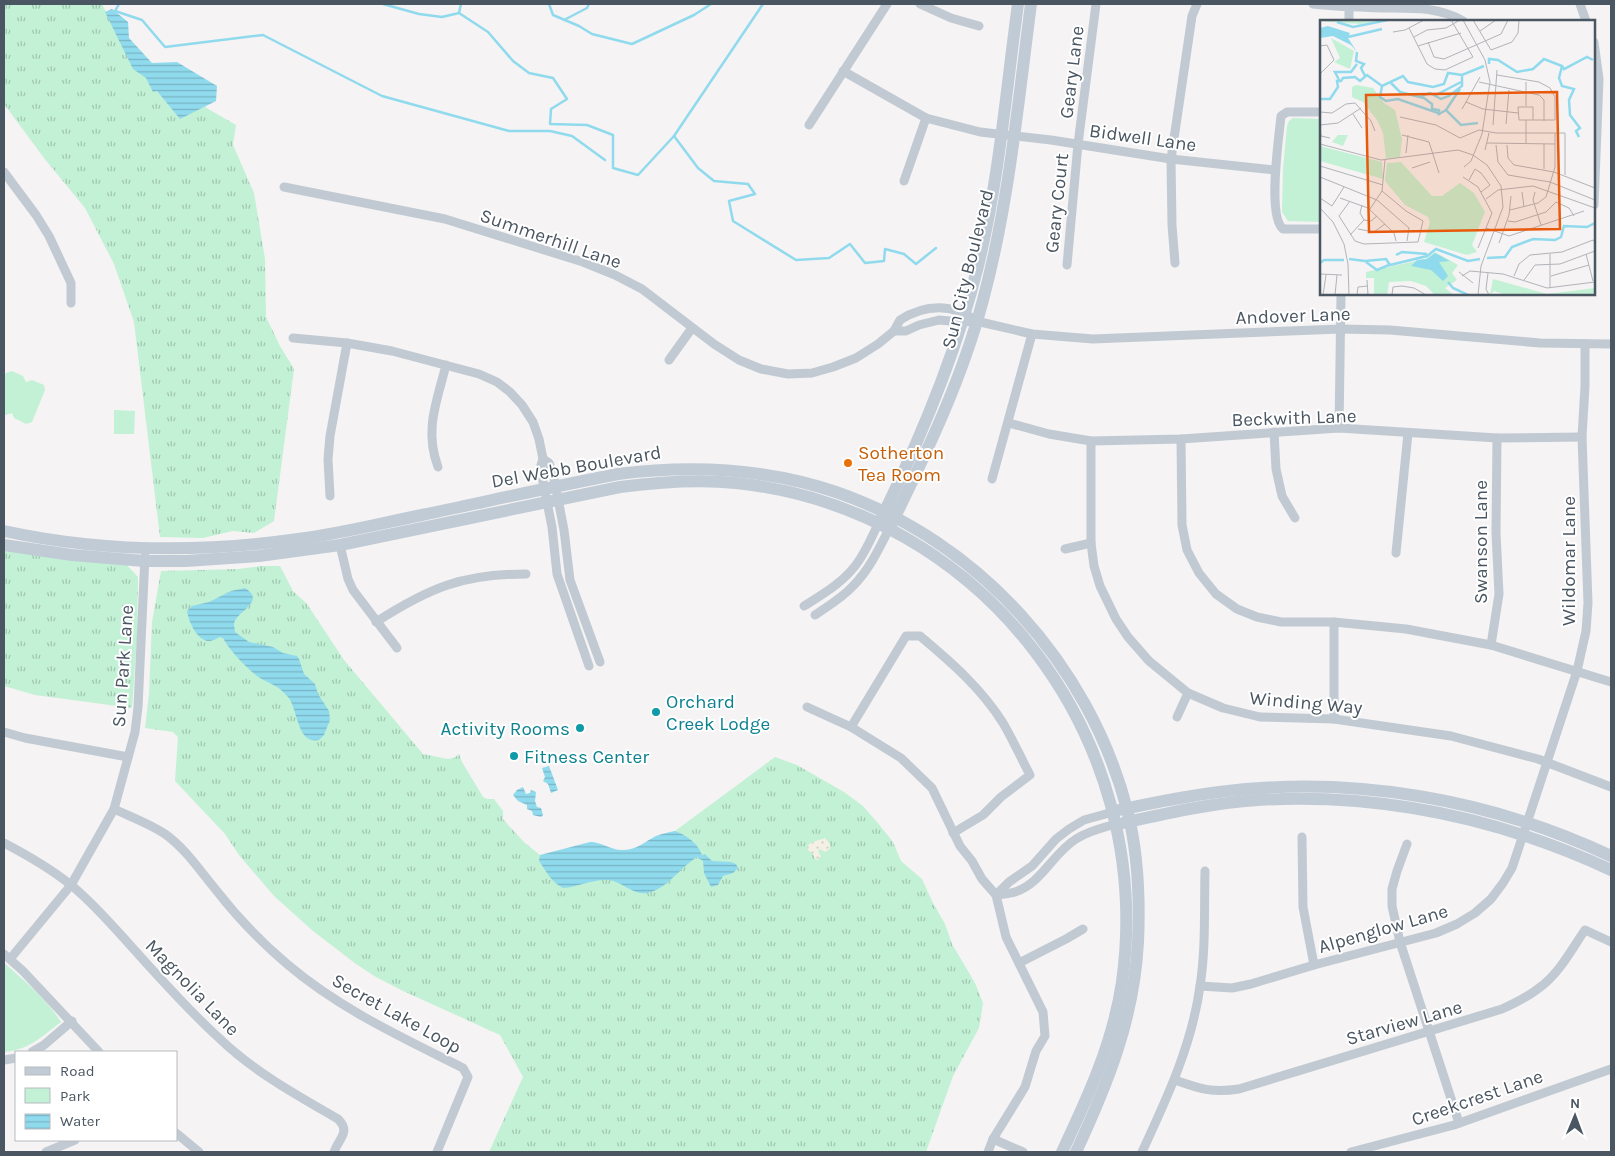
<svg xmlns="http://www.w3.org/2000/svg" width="1615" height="1156" font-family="Karla,sans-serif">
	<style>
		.grass { fill: url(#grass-tufts) }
		.sand { fill: url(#sand-dots) }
		.park { fill: #c3f1d5 }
		.water { fill: url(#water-rules) }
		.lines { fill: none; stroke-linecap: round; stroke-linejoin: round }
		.stream { stroke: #90daee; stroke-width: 2.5 }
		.street { stroke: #c1cad2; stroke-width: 9 }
		.secondary { stroke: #c1cbd6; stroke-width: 12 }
		.food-dot { fill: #e8710a; stroke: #fff; stroke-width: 2 }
		.culture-dot { fill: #0f9aa8; stroke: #fff; stroke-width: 2 }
		.labels { text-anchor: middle; stroke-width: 4; stroke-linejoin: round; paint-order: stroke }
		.street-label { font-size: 19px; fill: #4a5661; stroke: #fff }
		.food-label { font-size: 19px; fill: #c56008; stroke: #fff; text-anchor: start }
		.culture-label { font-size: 19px; fill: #0d838f; stroke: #fff; text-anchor: start }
		.inset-river { fill: none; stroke: #90daee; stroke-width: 2.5 }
		.inset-road { fill: none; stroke: #b1b4b9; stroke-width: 1 }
		.view { fill: #e8590c; fill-opacity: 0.15; stroke: #e8590c; stroke-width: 2.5 }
		.inset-edge { fill: none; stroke: #4a5661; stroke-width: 2.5 }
	</style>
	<defs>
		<pattern id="grass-tufts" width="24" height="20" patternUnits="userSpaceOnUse" patternTransform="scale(1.25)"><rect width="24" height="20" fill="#c3f1d5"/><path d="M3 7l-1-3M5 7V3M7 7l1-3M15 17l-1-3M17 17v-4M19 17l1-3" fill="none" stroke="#a0c6b0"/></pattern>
		<pattern id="sand-dots" width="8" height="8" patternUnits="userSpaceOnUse" patternTransform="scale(1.25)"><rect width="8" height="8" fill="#f5f0e5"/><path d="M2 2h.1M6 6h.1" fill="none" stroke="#d4d0c7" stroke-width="1.8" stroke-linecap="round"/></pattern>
		<pattern id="water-rules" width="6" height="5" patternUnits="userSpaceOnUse" patternTransform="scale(1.25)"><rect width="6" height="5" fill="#90daee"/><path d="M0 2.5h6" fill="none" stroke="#78b4c4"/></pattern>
	</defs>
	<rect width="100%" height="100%" fill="#f5f3f3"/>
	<g class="grass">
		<path d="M4 4H102L106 12 145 67 210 110 236 125 233 145 254 193 265 259 266 317 280 346 294 369 274 521 254 533 233 531 203 538 160 537 134 322 114 264 85 208 44 158 4 104Z"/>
		<path d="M4 549 125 563 138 577 137 639 132 708 35 695 4 686Z"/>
		<path d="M261 566H280L293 591 307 604 344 660 423 754 448 759 454 758 459 754 462 762 483 797 487 799H494L503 811V819L509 826 525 843 540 855 626 861 675 831 775 757 797 765 844 792 863 806 877 822 893 842 901 861 922 879 933 903 945 924 952 944 975 983 983 1003 979 1028 953 1076 926 1152H489L523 1077 500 1035 401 990 376 977 356 964 313 931 274 896 239 855 225 834 175 781 178 737 173 732 145 728 149 694 152 622 161 571 238 569Z"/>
	</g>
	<path class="sand" d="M825 838 830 844V849L825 852 820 849 818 851 821 856 818 860 815 859 813 854 807 849C808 841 818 841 825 838Z"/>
	<g class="park">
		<path d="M1293 118 1321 119V222L1288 221 1282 212 1283 169 1287 126 1289 121Z"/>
		<path d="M12 371 23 376 26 382 32 380 44 385 45 390 32 422 26 424 14 418 12 413 6 415 4 414V378L6 373Z"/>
		<path d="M114 410 135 411 134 434H114Z"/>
		<path d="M4 963C23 979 48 1001 61 1022 41 1037 29 1050 4 1052Z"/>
	</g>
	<g class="water">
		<path d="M112 9 128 22 129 38 152 63 177 62 217 86 216 101 180 119 157 91 153 92 146 78 133 69 105 12Z"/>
		<path d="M245 588C267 602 236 611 234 624 234 625 235 631 235 632L249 642 273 647 283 653 297 656 299 659 304 674 315 684 318 694 329 711 330 720 324 735 319 740C297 745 298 709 288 697 278 685 272 685 260 678 248 670 230 651 223 638L220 637C216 639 212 641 208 641 196 639 189 622 187 611L192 606 209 602 231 591Z"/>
		<path d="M549 766 558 790 551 793 548 784 543 781 545 777 542 768Z"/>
		<path d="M523 787 526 794 530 793 531 790 536 792 535 801 537 807 541 808 543 815 541 817 533 815 532 811 527 809V805L518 801 513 795 517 790Z"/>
		<path d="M675 831C686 835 698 843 702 855L705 854 712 861 731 862 736 864 738 868 733 873 723 876 718 885 711 887 704 873 703 861 697 857C681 867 669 886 651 892 634 898 623 881 608 880 592 879 578 887 563 888 550 881 547 872 539 861L540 855 590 842C602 842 612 851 624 850 636 850 646 841 656 836 662 834 668 832 675 831Z"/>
	</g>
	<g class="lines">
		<g class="stream">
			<path d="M119 4 115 11 142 20 165 47 263 35 382 96 509 131H550L572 136 605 160"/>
			<path d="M383 4 419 14 442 17 459 13 488 32 513 61 529 73 553 78 567 99 551 109 550 124 587 125 613 135V168L638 175 674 136 698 168 714 181 748 184 755 194 729 201 733 221 796 260 829 258 850 244 865 263 884 261 885 249 904 254 916 264 936 248"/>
			<path d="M549 4 553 15 579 26 592 34 632 44 694 15 711 4"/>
			<path d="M459 13 461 4"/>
			<path d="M564 20 587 8 589 4"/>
			<path d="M674 136 763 4"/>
		</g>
		<g class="street">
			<path d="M920 4 951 18 979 26"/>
			<path d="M1313 4C1338 7 1362 7 1387 8 1413 8 1439 7 1463 21"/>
			<path d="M1580 4 1586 21"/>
			<path d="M1349 21V4"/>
			<path d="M1594 42 1599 79 1594 205"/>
			<path d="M843 71 926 118 980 132 1051 140 1171 159 1275 170"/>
			<path d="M1321 112H1287L1281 116C1279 137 1267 216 1283 229H1321"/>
			<path d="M809 125 887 4"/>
			<path d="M4 172 36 215 49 236 71 283V303"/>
			<path d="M904 181 926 118"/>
			<path d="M284 187 445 219 583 262 615 275 642 289 714 344 739 360 761 369 788 374 812 373 833 367 856 358 878 344 894 331 900 320C925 304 953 303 976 321"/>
			<path d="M1175 263 1172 225 1171 159 1192 16 1197 4"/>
			<path d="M1067 265 1078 144 1096 4"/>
			<path d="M894 331H906L919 325 939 320 962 322 976 321 1032 334 1093 339 1341 329 1390 330 1540 343 1611 344"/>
			<path d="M293 338 347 343 392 351 479 374 497 382 510 392 522 405 533 422 539 439 543 459 541 465 542 477 552 527 557 574 589 666"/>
			<path d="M669 360 692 328"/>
			<path d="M1009 423 1049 434 1091 441 1181 439 1339 428 1497 438 1582 437"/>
			<path d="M1339 428 1341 294"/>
			<path d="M1274 432 1276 469 1282 496 1295 518"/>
			<path d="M1181 439 1182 525 1187 550 1199 573 1216 594 1237 609 1257 617 1281 622H1334L1406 629 1491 645 1611 682"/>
			<path d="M1091 441V543L1094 566 1100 586 1116 619 1128 637 1149 661 1188 693 1223 708 1260 717 1334 719 1451 736 1538 759 1611 787"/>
			<path d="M543 459 549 463 553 473 564 530 570 580 600 662"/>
			<path d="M438 467C424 430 437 401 446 365"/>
			<path d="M992 479 1032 334"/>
			<path d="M330 496 328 459 330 436 347 343"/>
			<path d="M340 545 348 579 353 590 397 648"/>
			<path d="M1065 549 1091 543"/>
			<path d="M1396 553 1408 433"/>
			<path d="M804 606C825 593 847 580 860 559 867 548 873 535 878 524"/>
			<path d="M815 615C828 606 842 598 853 586 869 570 879 549 889 529"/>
			<path d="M376 622C429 588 462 574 526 574"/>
			<path d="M1491 645 1499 594 1496 533 1497 438"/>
			<path d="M807 707 851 727 901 758 932 788 960 846 972 861 982 879 996 895 1006 937 1043 1012 1045 1036 1036 1051 1025 1087 993 1139 988 1152"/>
			<path d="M1177 717 1188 693"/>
			<path d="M1334 719V622"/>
			<path d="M851 727 906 636H920C951 662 981 688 1003 723 1013 740 1021 758 1030 775L1001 797 983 815 953 833"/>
			<path d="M4 732 25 738 128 757"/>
			<path d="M114 809C131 817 150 824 165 834 186 849 200 871 216 890 237 917 261 942 287 964 340 1009 401 1037 463 1068L468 1077 437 1152"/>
			<path d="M1302 837 1303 907 1314 965"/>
			<path d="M4 843C27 855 51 869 71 885 93 903 111 924 130 945 159 977 187 1009 219 1038 253 1071 296 1095 338 1119 351 1132 339 1138 334 1152"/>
			<path d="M1407 844 1397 871 1392 889V906L1400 942 1459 1123"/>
			<path d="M996 895 1009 882 1032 866 1056 839 1069 829 1084 820 1113 812"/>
			<path d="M996 895C1002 894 1009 894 1015 892 1042 883 1053 853 1076 839 1088 831 1102 828 1116 824"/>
			<path d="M4 954 23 971 99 1052"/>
			<path d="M10 959 71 885 114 809 135 732 138 707 145 556"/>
			<path d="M1019 963 1066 939 1083 929"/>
			<path d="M1200 986 1232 988 1251 984 1314 965 1436 933 1457 924 1475 913 1491 899 1503 883 1512 868 1523 835 1577 671 1586 631 1588 603 1582 437 1585 386V344"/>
			<path d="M32 1052 44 1045 72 1021"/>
			<path d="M4 1060 16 1058"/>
			<path d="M1175 1080C1200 1089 1212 1093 1239 1089L1502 1009C1515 1003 1528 997 1539 988 1559 974 1571 950 1585 930L1611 942"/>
			<path d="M176 1133 199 1152"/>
			<path d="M993 1139 1023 1152"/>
			<path d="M46 1152 75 1140"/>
			<path d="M1142 1152C1167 1098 1192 1045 1200 986 1206 948 1204 909 1205 871"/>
			<path d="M1351 1152 1454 1125 1611 1069"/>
		</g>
		<g class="secondary">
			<path d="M881 519C921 438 956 354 978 266 999 180 1006 91 1018 4"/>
			<path d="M891 525C927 452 962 379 983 300 1009 203 1018 103 1031 4"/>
			<path d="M4 531C101 552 200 553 298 539 338 534 378 524 417 516 484 502 551 487 618 474 691 465 765 468 836 492 978 541 1089 664 1127 809 1138 852 1140 898 1138 942 1134 1019 1108 1083 1076 1152"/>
			<path d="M4 545 72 555 144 561H186L259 556 340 545 620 487C659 482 697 479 736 483 983 509 1156 738 1122 982 1113 1043 1088 1097 1062 1152"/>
			<path d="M1119 810C1152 803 1185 796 1219 792 1353 775 1490 799 1611 856"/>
			<path d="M1123 823C1168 813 1212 803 1258 800 1382 793 1499 818 1611 870"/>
		</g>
	</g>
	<circle class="food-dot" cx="848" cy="463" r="5"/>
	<g class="culture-dot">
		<circle cx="656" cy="712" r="5"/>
		<circle cx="580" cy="728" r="5"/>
		<circle cx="514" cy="756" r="5"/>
	</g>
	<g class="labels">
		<g class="street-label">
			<text transform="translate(1071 72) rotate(-83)" y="7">Geary Lane</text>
			<text transform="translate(1143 137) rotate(8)" y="7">Bidwell Lane</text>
			<text transform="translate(1056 203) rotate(-84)" y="7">Geary Court</text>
			<text transform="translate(551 238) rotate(19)" y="7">Summerhill Lane</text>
			<text transform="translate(967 269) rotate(-76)" y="7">Sun City Boulevard</text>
			<text transform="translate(1293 315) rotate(-2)" y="7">Andover Lane</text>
			<text transform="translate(1294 417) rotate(-2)" y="7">Beckwith Lane</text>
			<text transform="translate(576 466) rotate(-10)" y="7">Del Webb Boulevard</text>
			<text transform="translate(1480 542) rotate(-90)" y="7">Swanson Lane</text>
			<text transform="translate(1568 561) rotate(-90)" y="7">Wildomar Lane</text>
			<text transform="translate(122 666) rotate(-86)" y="7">Sun Park Lane</text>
			<text transform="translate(1306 702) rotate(5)" y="7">Winding Way</text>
			<text transform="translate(1383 928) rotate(-16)" y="7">Alpenglow Lane</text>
			<text transform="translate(193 987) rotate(46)" y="7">Magnolia Lane</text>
			<text transform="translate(397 1013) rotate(29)" y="7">Secret Lake Loop</text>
			<text transform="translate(1404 1022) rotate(-16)" y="7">Starview Lane</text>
			<text transform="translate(1477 1097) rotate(-19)" y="7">Creekcrest Lane</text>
		</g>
		<g class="food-label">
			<text x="858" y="459">Sotherton<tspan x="858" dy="22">Tea Room</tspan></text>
		</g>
		<g class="culture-label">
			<text x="666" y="708">Orchard<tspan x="666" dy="22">Creek Lodge</tspan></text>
			<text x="570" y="735" text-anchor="end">Activity Rooms</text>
			<text x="524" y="763">Fitness Center</text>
		</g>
	</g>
	<g transform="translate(1320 20)">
		<rect width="275" height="275" fill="#f5f3f3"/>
		<path d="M58 0 40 4 0 1V0ZM11 18 34 31 30 49 14 42 20 38ZM36 65 53 68 64 83 75 90 82 119 80 137 66 139 63 113 57 100 43 82 32 77V67ZM0 126 62 142 63 159 0 141ZM81 142 112 176H122L140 163 154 173 165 192 152 225 157 232 147 235 104 222 110 202 108 197 85 185 65 161 67 143ZM115 232 138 245 132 253 137 260 125 268 134 275H115L106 266 91 261 69 262 67 275H54V258H46V252L105 239ZM173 259 227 274 275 268V275H186L174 271 170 275Z" fill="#c3f1d5"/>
		<path d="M18 115H28L23 126 12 122Z" fill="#c3f1d5"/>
		<path d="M8 6 30 13 28 18 37 32 31 25 13 16 0 18V8ZM115 233 130 241 119 242 128 256 123 261 111 250 91 246 97 240 107 239Z" fill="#90daee"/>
		<path class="inset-river" d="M17 2 33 7 68 0M28 17 62 9M37 32 36 41 44 44 41 48 45 56M169 44V39L178 40 197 52 213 49 224 39 242 46 239 58 242 66 254 69 249 80 250 95 260 108 256 111 259 117M242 46 244 49 267 37 273 40M19 60 15 52H31L37 44M71 63 80 72 104 78 112 84V89L119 90V94L126 90 141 105 158 103M62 66 60 77 66 81 78 79 118 93M101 76 110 73 121 79 129 76 142 66V56M114 76 141 62M0 79H10L18 67 17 61H21L23 58 35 57 40 61 47 55 62 66 83 56 88 62 113 67 124 64 128 53 142 55 164 46M126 90 140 69M76 235 82 232 107 234M167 238 185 237 192 227 213 219 235 220 241 217 244 206 267 207 275 203M29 239 45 241 66 239 70 245 107 236 116 229 148 241 160 239M46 242 57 250 69 245M0 243 4 240H24M128 262 133 268 148 275"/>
		<path class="inset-road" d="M143 0 165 40 170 62 162 114 151 141 144 147M153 0 171 30 192 22 198 13 199 0M89 8 107 44 115 49 125 50 153 37 131 0M160 11 176 0M73 12 85 10 104 0M94 17 107 10 126 8 140 0M108 22 114 37 124 39 181 14 188 0M0 26 7 25 14 40 0 54M98 26 141 13M177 55 219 62 230 68 235 77V100H199L198 87H213V100M159 62 219 75 224 80V101M206 62V86M146 82 163 89 198 93M142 89 160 57M0 92 12 93 26 84 35 83 51 101 55 111M33 94 42 108M80 97 116 105 140 118 159 110 176 113H245V155M206 100V123M186 104 189 70M0 105 18 103 41 88M173 105 177 50M0 107 1 116 10 118M82 115 109 122 119 153M167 123 235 124M0 124 61 140 138 130 153 135 167 145 181 166 183 187 161 246 158 275M176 125 178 142 188 155 230 162 275 180M187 125 188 138 194 145 234 152 275 168M165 130 169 113M86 133 88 115M0 146 63 165M92 148 110 142M224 149V124M0 157 57 180 89 208 87 221M143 157 158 167 172 193 158 228M149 160 155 149 161 153 170 165 161 172M202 172 204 187M215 172 213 180 221 205M0 178 12 186 24 167M20 178 48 188 74 213 76 221M166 179 178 170 213 166 275 188M30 181 19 196 35 221 44 224 98 222 103 201 86 191 62 171M42 185 40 193 44 200 51 201 57 196M0 188 13 202 24 224 28 244 29 275M50 189 62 171 65 140M190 190 218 183 226 177 235 147V113M188 201 195 202 226 192 236 182 249 188 254 196M166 208 189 216 264 191M38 209 54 212 65 204M30 215 44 200M179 223 189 195 191 176M230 234V268M266 234 273 261M139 252 153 263M168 253 166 269 169 275M0 254 22 255M142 256 150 251 183 254 227 268 275 262M194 256 199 244 210 235 242 232 273 220 275 223M231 256 269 245M47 260 48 275M204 260 215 245 240 244 275 231M3 275 6 255M15 275 17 255M37 275 38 267 48 266M72 275 73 267 82 266 94 268 106 275"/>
		<path class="view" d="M237 72 240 209 49 212 46 75Z"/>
		<rect width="275" height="275" class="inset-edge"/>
	</g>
	<rect width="1615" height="1156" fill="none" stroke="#4a5661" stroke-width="10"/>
	<rect x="15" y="1051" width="162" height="90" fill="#ffffff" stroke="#b7bbc0"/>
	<rect x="25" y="1067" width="25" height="8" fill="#c1cbd6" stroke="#b7bbc0"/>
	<text x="60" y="1076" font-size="15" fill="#4a5661">Road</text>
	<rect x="25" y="1088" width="25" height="15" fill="#c3f1d5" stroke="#b7bbc0"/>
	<text x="60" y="1101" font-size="15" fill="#4a5661">Park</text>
	<rect x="25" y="1114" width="25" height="15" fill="url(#water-rules)" stroke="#b7bbc0"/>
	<text x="60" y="1126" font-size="15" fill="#4a5661">Water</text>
	<g transform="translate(1575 1116) rotate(1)" stroke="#ffffff" stroke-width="4" paint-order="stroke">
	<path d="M0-4L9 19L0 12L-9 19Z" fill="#4a5661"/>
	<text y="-8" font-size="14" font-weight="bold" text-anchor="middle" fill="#4a5661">N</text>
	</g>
</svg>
